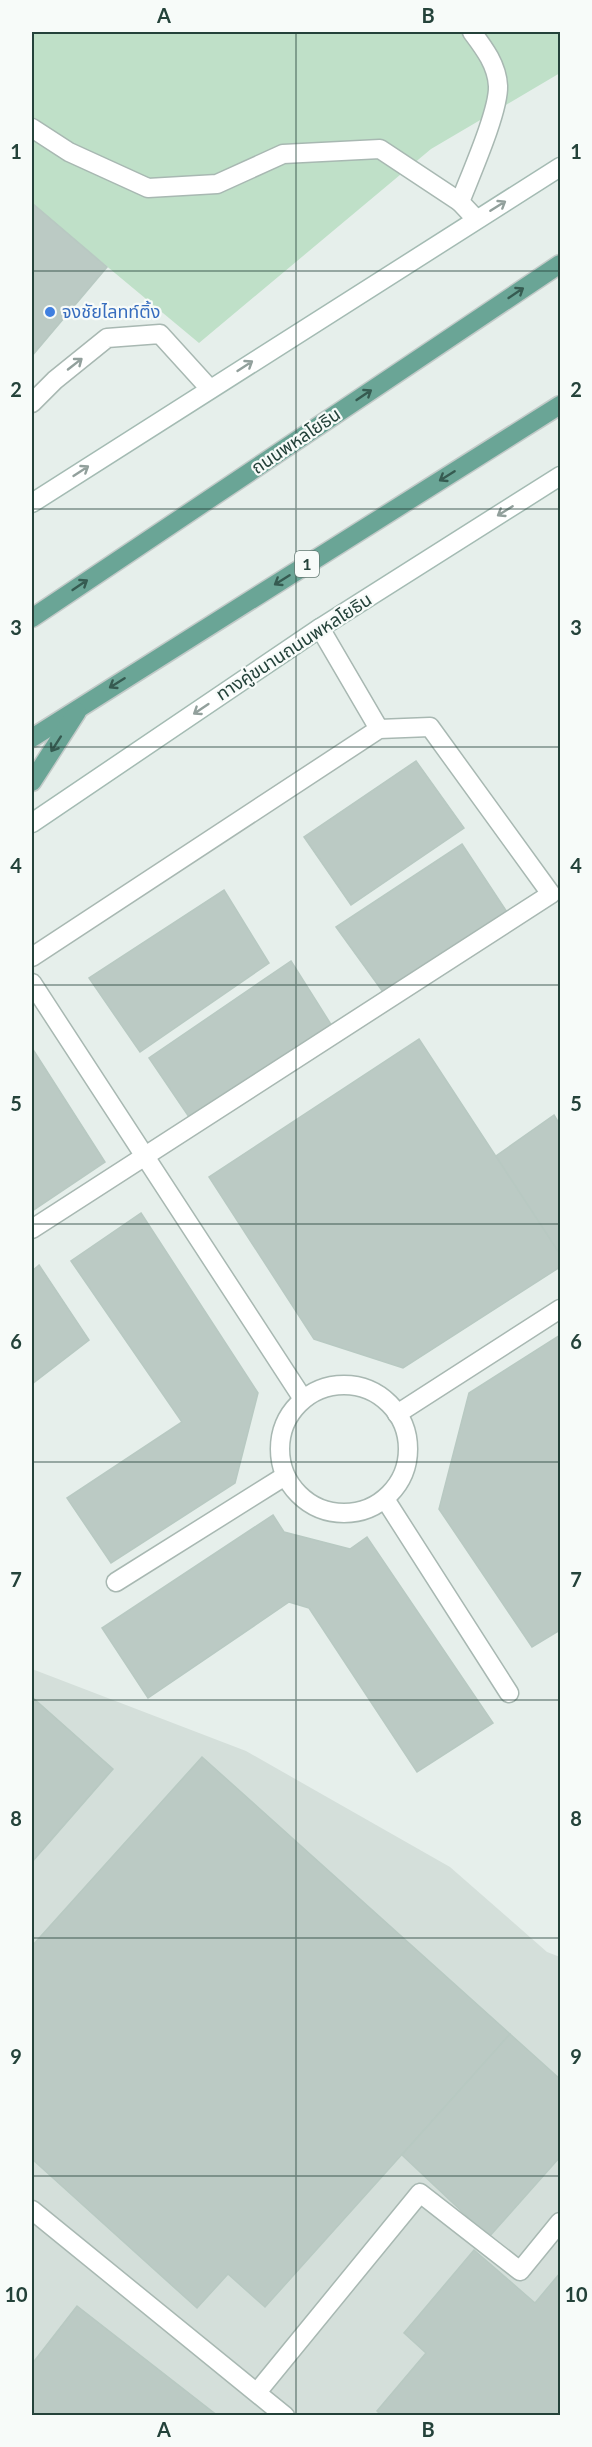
<svg xmlns="http://www.w3.org/2000/svg" width="592" height="2447" font-family="Lato,'Noto Sans Thai',sans-serif">
	<style>
		.built { fill: #d4dfda }
		.green { fill: #bfe0c8 }
		.building { fill: #bbcac4; stroke: #b8c9c2; stroke-width: 1.5 }
		.lines { fill: none; stroke-linecap: round; stroke-linejoin: round }
		.service-casing { stroke: #a8b8b2; stroke-width: 21 }
		.secondary-casing { stroke: #a4bbb3; stroke-width: 21 }
		.primary-casing { stroke: #c2cac8; stroke-width: 21 }
		.service { stroke: #fff; stroke-width: 18 }
		.secondary { stroke: #fff; stroke-width: 18 }
		.primary { stroke: #6aa596; stroke-width: 18 }
		.oneway { stroke: #92a09c }
		.oneway2 { stroke: #365b51 }
		.grid { fill: none; stroke: #24423a; stroke-width: 1.5; stroke-opacity: 0.55 }
		.shop-dot { fill: #3f7fe0; stroke: #f7fbf9; stroke-width: 2 }
		.labels { text-anchor: middle; stroke-width: 4.5; stroke-linejoin: round; paint-order: stroke }
		.shield { fill: #f7fbf9; stroke: #637a73; stroke-width: 1.5 }
		.shield-label { font-size: 16px; font-weight: bold; fill: #24423a }
		.shop-label { font-size: 18px; fill: #366cbe; stroke: #f7fbf9; text-anchor: start }
		.street-label { font-size: 18px; fill: #24423a; stroke: #f7fbf9 }
		.neatline { fill: none; stroke: #24423a; stroke-width: 2 }
		.grid-label { font-size: 20px; text-anchor: middle; font-weight: bold; fill: #24423a }
	</style>
	<rect width="100%" height="100%" fill="#e6efeb"/>
	<path class="built" d="M32 1669 246 1751 450 1867 547 1952 560 1957V2415H32Z"/>
	<path class="green" d="M32 32H560V73L431 149 199 343 32 204Z"/>
	<g class="building">
		<path d="M32 203 107 267 32 356Z"/>
		<path d="M416 761 464 828 351 905 304 837Z"/>
		<path d="M462 844 507 912 383 992 336 927Z"/>
		<path d="M224 890 269 963 140 1052 89 978Z"/>
		<path d="M291 961 332 1026 189 1117 149 1058Z"/>
		<path d="M419 1039 560 1254V1267L403 1368 314 1339 209 1177Z"/>
		<path d="M32 1048 105 1162 32 1211Z"/>
		<path d="M554 1115 560 1125V1254L496 1156Z"/>
		<path d="M141 1213 258 1393 235 1483 111 1563 67 1498 182 1422 71 1261Z"/>
		<path d="M39 1265 89 1340 32 1384V1271Z"/>
		<path d="M560 1335V1630L532 1647 439 1509 469 1393Z"/>
		<path d="M273 1515 284 1532 350 1549 367 1537 493 1723 417 1772 309 1608 289 1602 148 1698 102 1628Z"/>
		<path d="M32 1697 113 1769 32 1862Z"/>
		<path d="M202 1757 510 2034 265 2307 228 2274 197 2308 32 2159V1946Z"/>
		<path d="M510 2034 560 2079V2157L489 2237 402 2155Z"/>
		<path d="M474 2250 535 2303 560 2273V2416H382L377 2411 426 2353 404 2333Z"/>
		<path d="M77 2306 218 2416H32V2364Z"/>
	</g>
	<g class="lines">
		<defs>
			<g id="service">
				<path d="M472 32C484 48 497 65 498 86 499 111 470 176 460 202L476 219"/>
				<path d="M32 128 69 152 148 188 217 184 283 154 380 149 460 202"/>
				<path d="M32 403 55 380 107 338 160 334 210 389"/>
				<path d="M320 628 379 729"/>
				<path d="M32 957 379 729 430 727 551 894 32 1229"/>
				<path d="M32 983 303 1399"/>
				<circle cx="344" cy="1449" r="64"/>
				<path d="M397 1414 560 1309"/>
				<path d="M385 1499 509 1693"/>
				<path d="M116 1582 285 1476"/>
				<path d="M32 2210 285 2416"/>
				<path d="M258 2391 420 2193 520 2271 560 2222"/>
			</g>
			<g id="secondary">
				<path d="M32 503 560 167"/>
				<path d="M32 823 320 628 560 476"/>
			</g>
			<g id="primary">
				<path d="M32 618 560 264"/>
				<path d="M32 738 560 405"/>
				<path d="M32 782 77 712"/>
			</g>
		</defs>
		<use href="#service" class="service-casing"/>
		<use href="#secondary" class="secondary-casing"/>
		<use href="#primary" class="primary-casing"/>
		<use href="#service" class="service"/>
		<use href="#secondary" class="secondary"/>
		<use href="#primary" class="primary"/>
	</g>
	<defs><path id="oneway-shaft" d="M-6 0H5M1.5-3L5.5 0L1.5 3" fill="none" stroke-width="1.6" stroke-linecap="round" stroke-linejoin="round" transform="scale(1.5)"/></defs>
	<g class="oneway">
		<use href="#oneway-shaft" transform="translate(498 206) rotate(-32)"/>
		<use href="#oneway-shaft" transform="translate(75 364) rotate(-38)"/>
		<use href="#oneway-shaft" transform="translate(245 366) rotate(-33)"/>
		<use href="#oneway-shaft" transform="translate(81 471) rotate(-33)"/>
		<use href="#oneway-shaft" transform="translate(505 511) rotate(148)"/>
		<use href="#oneway-shaft" transform="translate(201 709) rotate(146)"/>
	</g>
	<g class="oneway2">
		<use href="#oneway-shaft" transform="translate(516 293) rotate(-34)"/>
		<use href="#oneway-shaft" transform="translate(364 395) rotate(-34)"/>
		<use href="#oneway-shaft" transform="translate(447 476) rotate(148)"/>
		<use href="#oneway-shaft" transform="translate(282 580) rotate(148)"/>
		<use href="#oneway-shaft" transform="translate(80 585) rotate(-34)"/>
		<use href="#oneway-shaft" transform="translate(117 683) rotate(148)"/>
		<use href="#oneway-shaft" transform="translate(56 744) rotate(123)"/>
	</g>
	<path class="grid" d="M296 32V2416M32 271H560M32 509H560M32 747H560M32 985H560M32 1224H560M32 1462H560M32 1700H560M32 1938H560M32 2176H560"/>
	<circle class="shop-dot" cx="50" cy="312" r="6"/>
	<g class="labels">
		<rect class="shield" x="295" y="551" width="24" height="26" rx="4.5"/>
		<g class="shield-label">
			<text x="307" y="570">1</text>
		</g>
		<g class="shop-label">
			<text x="62" y="318">จงชัยไลทท์ติ้ง</text>
		</g>
		<g class="street-label">
			<text transform="translate(296 441) rotate(-34)" y="6">ถนนพหลโยธิน</text>
			<text transform="translate(294 647) rotate(-33)" y="6">ทางคู่ขนานถนนพหลโยธิน</text>
		</g>
	</g>
	<rect width="592" height="2447" fill="none" stroke="#f7fbf9" stroke-width="66"/>
	<rect x="33" y="33" width="526" height="2381" class="neatline"/>
	<g class="grid-label">
		<text x="164" y="23">A</text>
		<text x="428" y="23">B</text>
		<text x="16" y="159">1</text>
		<text x="576" y="159">1</text>
		<text x="16" y="397">2</text>
		<text x="576" y="397">2</text>
		<text x="16" y="635">3</text>
		<text x="576" y="635">3</text>
		<text x="16" y="873">4</text>
		<text x="576" y="873">4</text>
		<text x="16" y="1111">5</text>
		<text x="576" y="1111">5</text>
		<text x="16" y="1349">6</text>
		<text x="576" y="1349">6</text>
		<text x="16" y="1587">7</text>
		<text x="576" y="1587">7</text>
		<text x="16" y="1826">8</text>
		<text x="576" y="1826">8</text>
		<text x="16" y="2064">9</text>
		<text x="576" y="2064">9</text>
		<text x="16" y="2302">10</text>
		<text x="576" y="2302">10</text>
		<text x="164" y="2437">A</text>
		<text x="428" y="2437">B</text>
	</g>
</svg>
